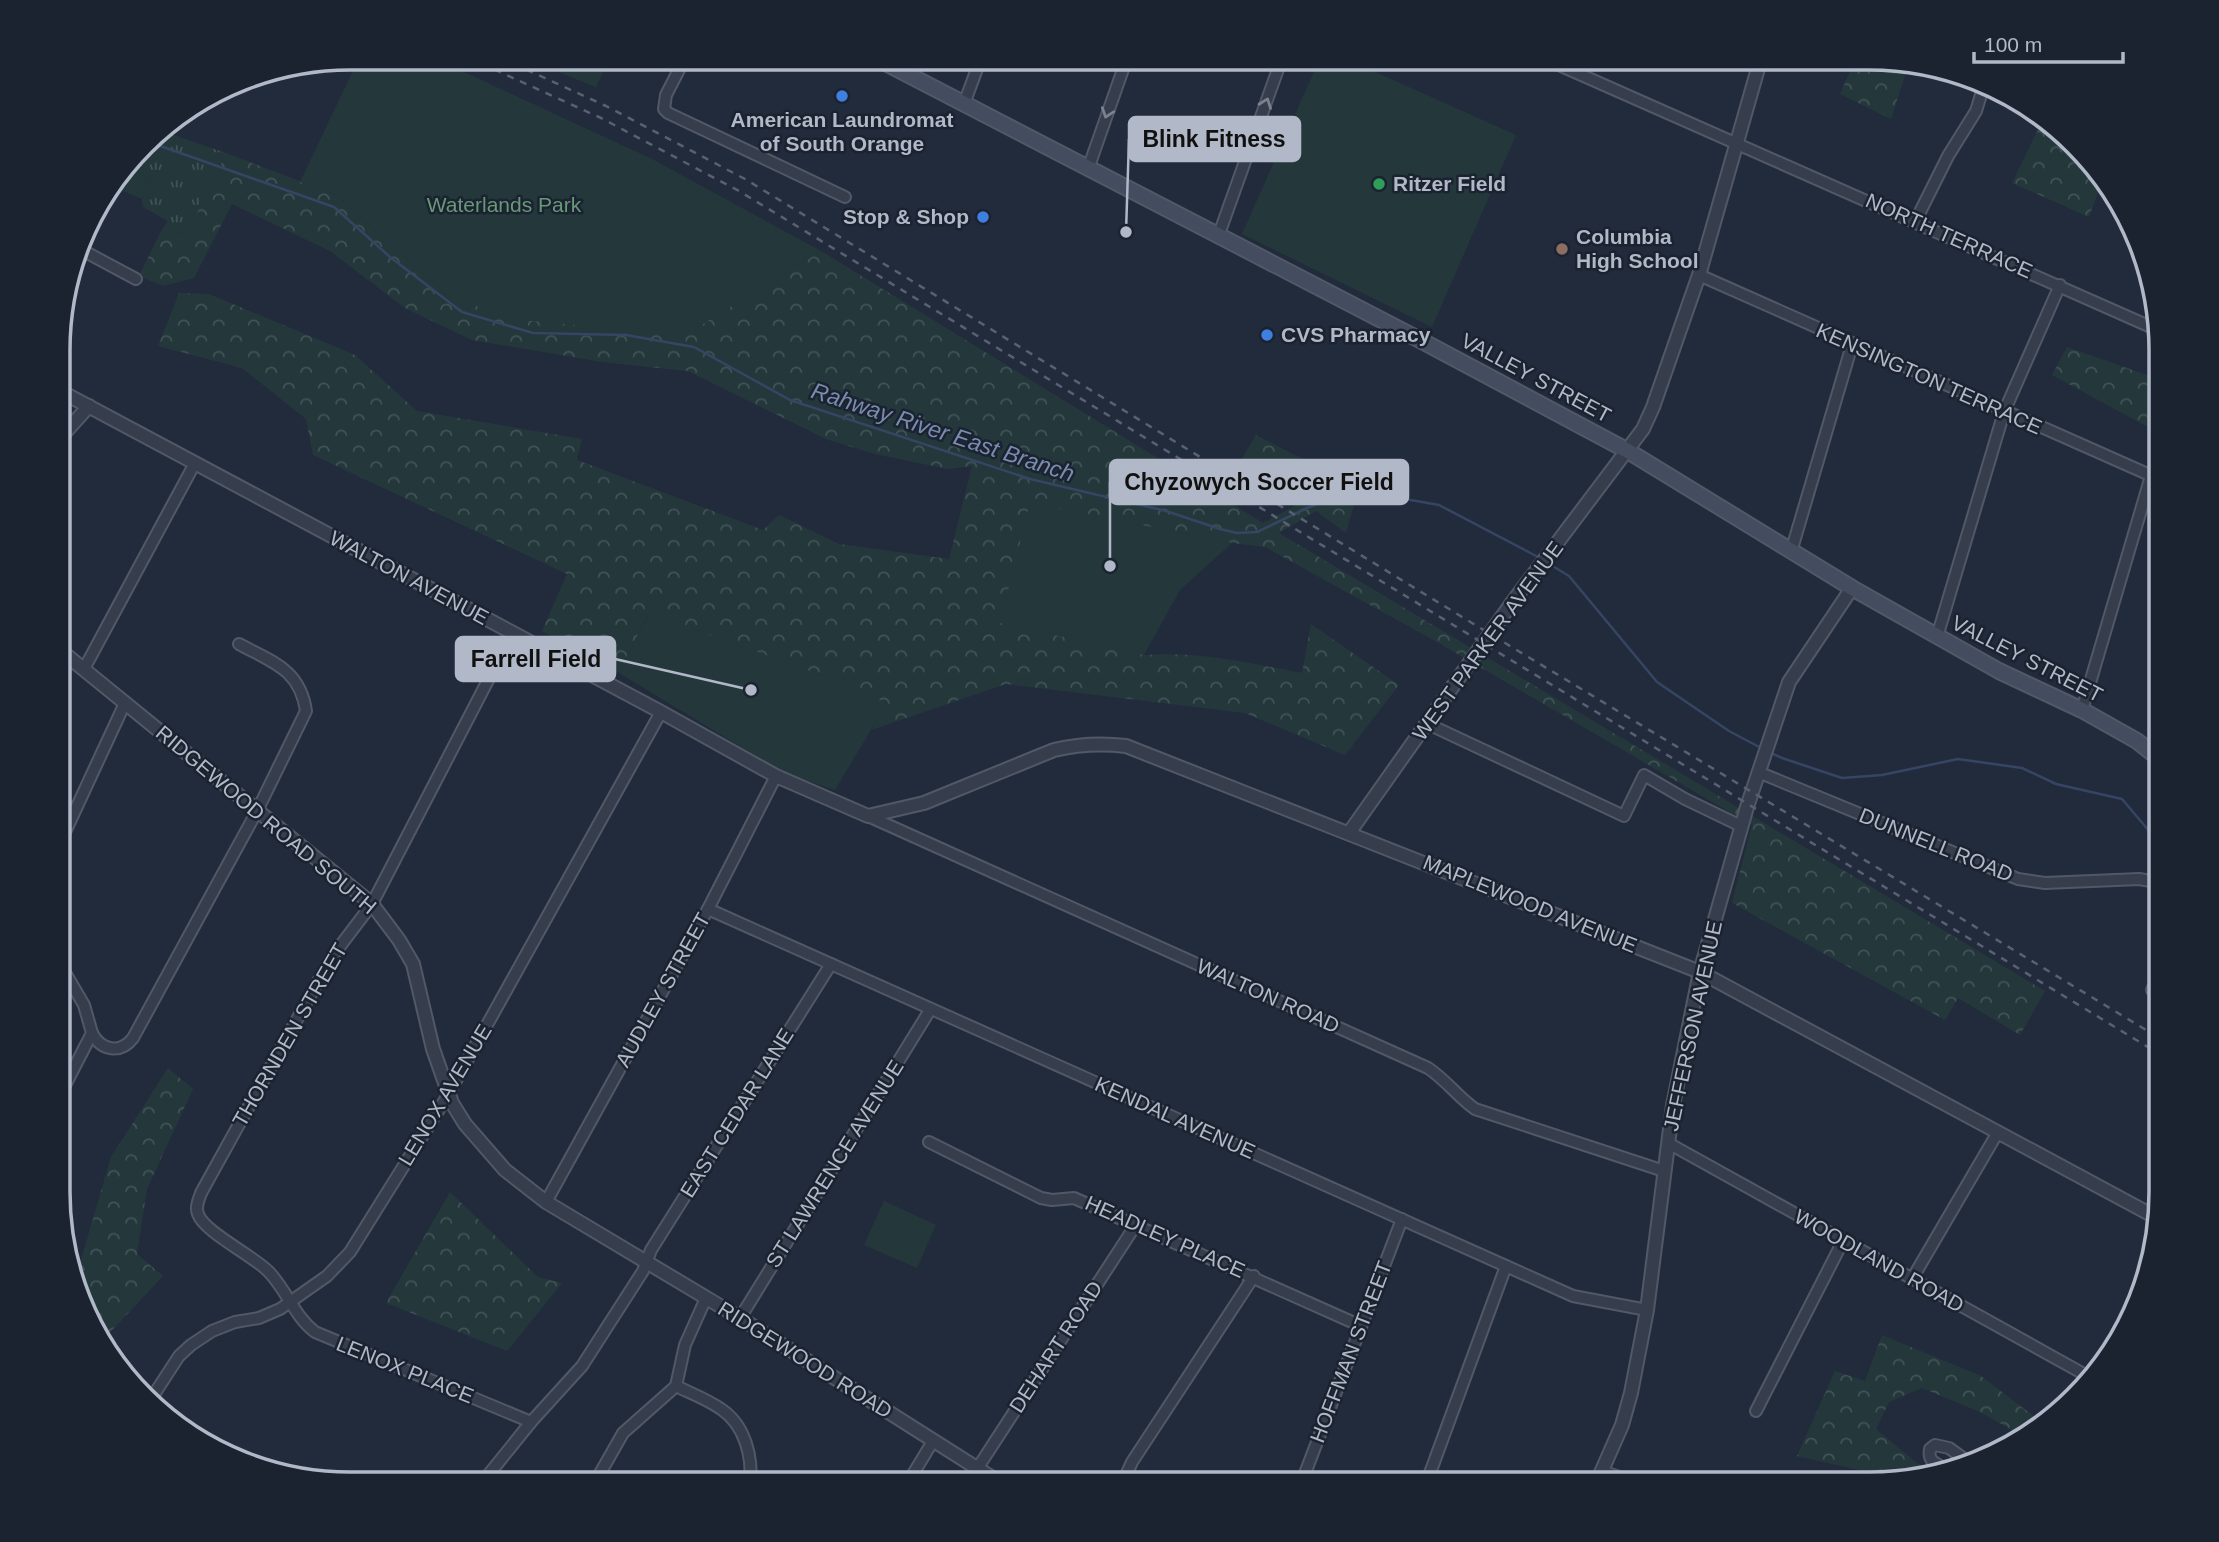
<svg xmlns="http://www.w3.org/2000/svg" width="2219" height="1542" font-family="Arial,sans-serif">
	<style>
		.grass { fill: url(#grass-tufts) }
		.forest { fill: url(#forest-crowns) }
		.green { fill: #24383c }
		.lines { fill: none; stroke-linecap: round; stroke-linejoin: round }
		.stream { stroke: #354563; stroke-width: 2.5 }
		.minor-casing { stroke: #515866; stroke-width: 14 }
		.tertiary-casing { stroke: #515866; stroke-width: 16 }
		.secondary-casing { stroke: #515866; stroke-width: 18 }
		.minor { stroke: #363d4c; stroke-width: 10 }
		.tertiary { stroke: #363d4c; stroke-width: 12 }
		.secondary { stroke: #444c5f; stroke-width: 14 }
		.rail { stroke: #586173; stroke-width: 2.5; stroke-dasharray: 7 7; stroke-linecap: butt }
		.oneway { stroke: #7a8190 }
		.shop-dot { fill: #3f7fe0; stroke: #1b2230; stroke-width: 2.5 }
		.leisure-dot { fill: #2e9e5b; stroke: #1b2230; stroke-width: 2.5 }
		.education-dot { fill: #8d6e63; stroke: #1b2230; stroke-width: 2.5 }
		.labels { text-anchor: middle; stroke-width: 5; stroke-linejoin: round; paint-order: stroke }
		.poi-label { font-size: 21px; font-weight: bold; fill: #b1b8c7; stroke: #1b2230; text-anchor: start }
		.park-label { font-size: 21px; fill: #689977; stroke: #1b2230 }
		.street-label { font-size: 21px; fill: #b1b8c7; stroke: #1b2230 }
		.water-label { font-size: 23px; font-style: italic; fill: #798cb0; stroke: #1b2230 }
		.rim { fill: none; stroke: #b1b8c7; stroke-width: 3.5 }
		.leader { fill: none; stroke: #b1b8c7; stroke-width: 2.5 }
		.callout-dot { fill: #b1b8c7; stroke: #1b2230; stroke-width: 2.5 }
		.callout { fill: #b1b8c7; stroke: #b1b8c7; stroke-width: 2.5 }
		.callout-label { font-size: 23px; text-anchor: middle; font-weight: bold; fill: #111 }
	</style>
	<defs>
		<pattern id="grass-tufts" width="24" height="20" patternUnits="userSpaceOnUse" patternTransform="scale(1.75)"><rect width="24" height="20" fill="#24383c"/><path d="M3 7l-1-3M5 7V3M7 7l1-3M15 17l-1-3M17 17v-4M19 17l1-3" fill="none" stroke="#415357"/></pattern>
		<pattern id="forest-crowns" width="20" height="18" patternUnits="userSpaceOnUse" patternTransform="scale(1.75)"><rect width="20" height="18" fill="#24383c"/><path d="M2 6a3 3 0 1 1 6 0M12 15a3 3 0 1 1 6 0" fill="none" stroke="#415357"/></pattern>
	</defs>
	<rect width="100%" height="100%" fill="#222b3b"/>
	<path class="grass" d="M159 130 226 153 212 185 202 196 192 234 160 233 168 221 143 207 142 199 151 179 128 168Z"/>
	<g class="forest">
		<path d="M1856 58H1887L1909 63 1891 119 1840 94Z"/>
		<path d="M2044 117 2101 184 2089 217 2012 183Z"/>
		<path d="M226 153 336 195 448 296 693 330 821 251 1263 523 1300 503 1237 467 1256 435 1345 481 1357 494 1346 533 1316 511 1279 533 2045 991 2020 1035 1958 998 1945 1020 1732 903 1752 825 1437 642 1265 547 1232 543 1030 504 1144 655C1198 651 1250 663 1302 673L1311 624 1399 685 1345 755 1245 713 1006 684 871 730 886 703 648 614 619 673 542 631 567 574 313 455 306 419 242 368 158 346 179 293 209 294 355 355 417 411 582 439 577 460 763 530 779 515 839 544 949 559 972 466 948 469 875 454 826 439 688 371 602 362 472 340 405 308 330 251 232 204 194 278 163 286 139 276 160 233 192 234 202 196 212 184Z"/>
		<path d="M2067 347 2161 380V430L2148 427 2052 375Z"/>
		<path d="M168 1068 193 1089 147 1189 137 1254 163 1276 101 1342 97 1338 76 1277 111 1157Z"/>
		<path d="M450 1192 538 1277 562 1283 507 1351 386 1303Z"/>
		<path d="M1882 1335 1981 1376 2039 1420 2021 1435 1980 1412 1922 1388 1889 1402 1876 1429 1917 1463 1932 1469 1885 1480 1868 1472 1797 1456 1835 1371 1865 1381Z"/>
	</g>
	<g class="green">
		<path d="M359 58H434L652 159 821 251 693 330 586 326 512 319 448 296 336 195 300 182Z"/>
		<path d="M522 58H610L596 87Z"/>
		<path d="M1320 58H1344L1516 135 1432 327 1242 234Z"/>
		<path d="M128 168 151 179 142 199 114 187Z"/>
		<path d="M1030 503 1232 543 1180 590 1144 655 1000 623Z"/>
		<path d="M649 613 827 677 887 703 835 790 786 774 619 673Z"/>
		<path d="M884 1201 936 1225 917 1268 864 1245Z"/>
	</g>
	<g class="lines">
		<g class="stream">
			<path d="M149 142 334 207 390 257 462 312 533 333 626 335 694 347 790 400 1030 479 1166 511 1220 529 1237 533 1257 532 1307 508 1354 490 1439 505 1540 558"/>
			<path d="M1546 562 1569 576 1657 682 1729 731 1763 749"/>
			<path d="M1769 752 1782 758 1842 778 1882 775 1958 759 2022 768 2056 784 2122 799 2161 845"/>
		</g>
		<defs>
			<g id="minor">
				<path d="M685 58 666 95 664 109 668 113 845 197"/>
				<path d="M1543 58 2160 331"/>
				<path d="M964 104 981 58"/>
				<path d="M1088 169 1127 58"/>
				<path d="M1915 222 1948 156 1976 111 1984 85"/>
				<path d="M1218 237 1282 58"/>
				<path d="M80 249 136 279"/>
				<path d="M1699 275 2161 480"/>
				<path d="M1791 552 1852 345"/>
				<path d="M512 634 372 904 331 958 201 1193C199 1199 195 1207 198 1214 204 1232 254 1256 269 1272 287 1291 295 1317 315 1332L531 1422"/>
				<path d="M1937 637 2004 412 2060 285"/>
				<path d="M84 669 195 463"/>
				<path d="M2082 710 2151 476"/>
				<path d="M1428 724 1624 816 1644 775 1685 799 1741 826"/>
				<path d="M1758 772 2018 879 2045 883 2139 879 2151 881 2161 887"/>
				<path d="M868 816 1428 1068C1446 1080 1458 1097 1475 1109L1664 1171"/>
				<path d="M60 843 125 703"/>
				<path d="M708 909 1573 1296 1647 1310"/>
				<path d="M60 964 84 1005 92 1033 60 1095"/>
				<path d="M2152 990 2161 972"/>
				<path d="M92 1033C101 1051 121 1054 133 1038L257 811 306 711C300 669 272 662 239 644"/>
				<path d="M929 1142 1041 1198 1052 1200 1074 1198 1361 1326"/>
				<path d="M1668 1143 2091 1378"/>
				<path d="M546 1202 708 909 776 776"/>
				<path d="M1912 1279 1998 1132"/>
				<path d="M740 1318 930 1010"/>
				<path d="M676 1386C690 1393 707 1399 721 1409 745 1425 753 1457 750 1484"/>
				<path d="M151 1399 179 1356 191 1345 212 1331 235 1322 259 1318 280 1309 327 1276 350 1252 448 1095 661 712"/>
				<path d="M1756 1411 1843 1241"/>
				<path d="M1942 1467C1933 1462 1928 1460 1930 1449L1935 1445 1949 1448 1967 1461"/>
				<path d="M977 1469 1135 1226"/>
				<path d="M1602 1471 1639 1484"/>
				<path d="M481 1484 531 1422 582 1366 643 1271 651 1250 831 964"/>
				<path d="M594 1484 623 1433 676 1386 685 1345 706 1298"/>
				<path d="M907 1484 933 1441"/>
				<path d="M1122 1484 1132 1462 1254 1276"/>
				<path d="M1301 1484 1402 1219"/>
				<path d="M1426 1484 1506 1266"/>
			</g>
			<g id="tertiary">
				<path d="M60 391 661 712 776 776 868 816 924 803 1054 750C1079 744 1100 743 1126 746L1700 972 2159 1219"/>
				<path d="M60 412 65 393"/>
				<path d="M60 438 89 406"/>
				<path d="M60 650 372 904 399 940 413 964 433 1049 452 1103 465 1124 505 1170 546 1202 740 1318 1002 1484"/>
				<path d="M1349 833 1511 604 1643 429 1653 407 1699 275 1761 58"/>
				<path d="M1596 1484 1622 1425 1631 1393 1647 1310 1673 1105 1700 972 1747 807 1789 682 1852 588"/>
			</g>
			<path id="secondary" d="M876 58 1422 341 1628 451 1852 588 1999 671 2082 710 2137 741 2161 760"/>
		</defs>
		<use href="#minor" class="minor-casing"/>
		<use href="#tertiary" class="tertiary-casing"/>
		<use href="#secondary" class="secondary-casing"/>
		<use href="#minor" class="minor"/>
		<use href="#tertiary" class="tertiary"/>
		<use href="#secondary" class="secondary"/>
		<g class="rail">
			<path d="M469 58 601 118 739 191 2161 1055"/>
			<path d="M501 58 606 106 745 179 1472 623 2161 1039"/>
		</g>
	</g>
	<defs><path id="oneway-chevron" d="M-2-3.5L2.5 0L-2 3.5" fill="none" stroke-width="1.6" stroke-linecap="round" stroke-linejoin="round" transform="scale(1.75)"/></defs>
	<g class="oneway">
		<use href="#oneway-chevron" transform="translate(1266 103) rotate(-70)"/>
		<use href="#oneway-chevron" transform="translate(1107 113) rotate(109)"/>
	</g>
	<g class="shop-dot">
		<circle cx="842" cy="96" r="7"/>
		<circle cx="983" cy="217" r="7"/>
		<circle cx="1267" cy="335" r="7"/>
	</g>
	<circle class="leisure-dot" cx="1379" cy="184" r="7"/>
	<circle class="education-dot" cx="1562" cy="249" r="7"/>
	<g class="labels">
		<g class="poi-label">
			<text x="842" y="127" text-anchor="middle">American Laundromat<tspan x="842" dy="24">of South Orange</tspan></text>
			<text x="1393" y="191">Ritzer Field</text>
			<text x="969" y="224" text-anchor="end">Stop &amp; Shop</text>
			<text x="1576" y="244">Columbia<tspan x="1576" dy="24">High School</tspan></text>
			<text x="1281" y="342">CVS Pharmacy</text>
		</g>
		<g class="park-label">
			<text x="504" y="212">Waterlands Park</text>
		</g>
		<g class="street-label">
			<text transform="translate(1949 236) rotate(24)" y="7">NORTH TERRACE</text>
			<text transform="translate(1536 378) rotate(28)" y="7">VALLEY STREET</text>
			<text transform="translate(1929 379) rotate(24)" y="7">KENSINGTON TERRACE</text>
			<text transform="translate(409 578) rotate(28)" y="7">WALTON AVENUE</text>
			<text transform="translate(1488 641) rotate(-54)" y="7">WEST PARKER AVENUE</text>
			<text transform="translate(2027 659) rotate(27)" y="7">VALLEY STREET</text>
			<text transform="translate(266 820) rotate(40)" y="7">RIDGEWOOD ROAD SOUTH</text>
			<text transform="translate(1936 845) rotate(22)" y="7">DUNNELL ROAD</text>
			<text transform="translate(1530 904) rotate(22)" y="7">MAPLEWOOD AVENUE</text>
			<text transform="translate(663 990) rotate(-61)" y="7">AUDLEY STREET</text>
			<text transform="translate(1268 996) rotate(24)" y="7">WALTON ROAD</text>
			<text transform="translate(1693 1026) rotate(-78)" y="7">JEFFERSON AVENUE</text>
			<text transform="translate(290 1035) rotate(-60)" y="7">THORNDEN STREET</text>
			<text transform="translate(445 1095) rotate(-59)" y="7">LENOX AVENUE</text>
			<text transform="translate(737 1113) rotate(-58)" y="7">EAST CEDAR LANE</text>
			<text transform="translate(1175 1118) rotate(24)" y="7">KENDAL AVENUE</text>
			<text transform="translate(835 1164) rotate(-58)" y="7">ST LAWRENCE AVENUE</text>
			<text transform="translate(1165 1237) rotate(24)" y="7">HEADLEY PLACE</text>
			<text transform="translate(1879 1261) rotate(29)" y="7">WOODLAND ROAD</text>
			<text transform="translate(1056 1347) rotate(-57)" y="7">DEHART ROAD</text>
			<text transform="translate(1351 1352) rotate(-69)" y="7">HOFFMAN STREET</text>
			<text transform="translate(805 1360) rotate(32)" y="7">RIDGEWOOD ROAD</text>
			<text transform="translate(405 1370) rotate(22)" y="7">LENOX PLACE</text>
		</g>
		<g class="water-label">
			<text transform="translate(943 432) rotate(18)" y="8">Rahway River East Branch</text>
		</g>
	</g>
	<path d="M0 0H2219V1542H0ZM350 70H1869A280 280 0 0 1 2149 350V1192A280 280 0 0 1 1869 1472H350A280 280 0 0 1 70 1192V350A280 280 0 0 1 350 70Z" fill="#1b2230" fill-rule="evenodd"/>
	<path class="rim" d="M350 70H1869A280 280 0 0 1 2149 350V1192A280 280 0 0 1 1869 1472H350A280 280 0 0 1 70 1192V350A280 280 0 0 1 350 70Z"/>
	<path class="leader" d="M1126 232L1129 139M1110 566L1110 482M751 690L615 659"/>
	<g class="callout-dot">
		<circle cx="1126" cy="232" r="7"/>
		<circle cx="1110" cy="566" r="7"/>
		<circle cx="751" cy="690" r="7"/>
	</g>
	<g class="callout">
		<rect x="1129" y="117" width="171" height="44" rx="7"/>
		<rect x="1110" y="460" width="298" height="44" rx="7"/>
		<rect x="456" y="637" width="159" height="44" rx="7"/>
	</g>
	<g class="callout-label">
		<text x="1214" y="147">Blink Fitness</text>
		<text x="1259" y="490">Chyzowych Soccer Field</text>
		<text x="536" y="667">Farrell Field</text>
	</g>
	<path d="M1974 52v10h149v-10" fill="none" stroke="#b1b8c7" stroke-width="3.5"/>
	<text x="1984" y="52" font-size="21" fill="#b1b8c7" stroke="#1b2230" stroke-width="5" paint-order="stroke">100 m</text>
</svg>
